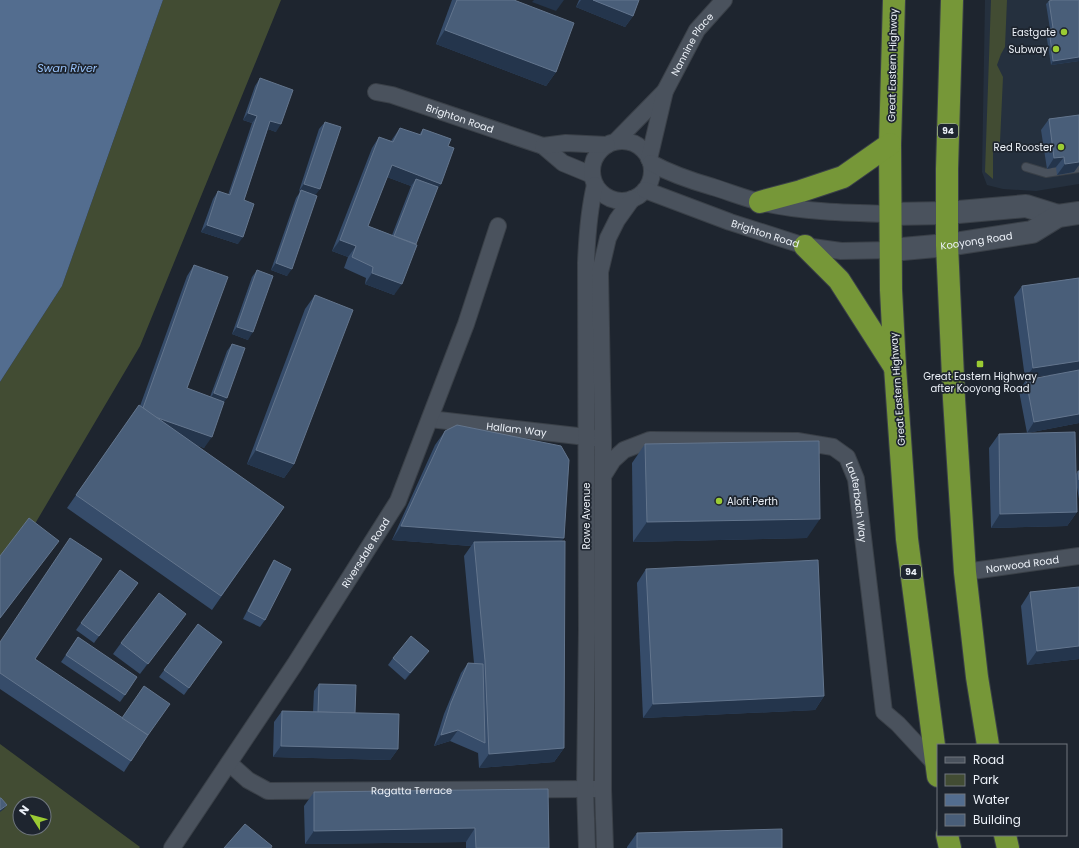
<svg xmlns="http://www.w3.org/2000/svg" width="1079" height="848" font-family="Poppins,sans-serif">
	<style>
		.built { fill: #25303e }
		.green { fill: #424c33; fill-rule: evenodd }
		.water { fill: #536d8f }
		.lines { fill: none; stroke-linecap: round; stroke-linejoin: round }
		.lane-casing { stroke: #3a4048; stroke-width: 10 }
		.street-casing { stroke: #3a4048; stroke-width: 18 }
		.secondary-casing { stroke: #3a4048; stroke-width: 24 }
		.highway-casing { stroke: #3a4048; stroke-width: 24 }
		.lane { stroke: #4a525d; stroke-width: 8 }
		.street { stroke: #4a525d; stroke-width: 16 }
		.secondary { stroke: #4a525d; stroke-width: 22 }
		.highway { stroke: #769738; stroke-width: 22 }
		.wall { fill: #364c6a; fill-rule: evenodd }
		.shaded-wall { fill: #24354c }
		.building { fill: #495e79; stroke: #63758d }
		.poi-dot { fill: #9bcb33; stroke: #1e252f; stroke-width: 1.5 }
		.labels { text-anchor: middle; stroke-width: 3.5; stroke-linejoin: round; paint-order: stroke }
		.shield { fill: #1e252f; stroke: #aeb4bc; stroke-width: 1 }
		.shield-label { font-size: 9px; font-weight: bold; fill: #ecf1f8 }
		.poi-label { font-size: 10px; fill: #ecf1f8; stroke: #1e252f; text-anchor: end }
		.street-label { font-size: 10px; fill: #ecf1f8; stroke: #1e252f }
		.water-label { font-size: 11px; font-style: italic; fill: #98c3fb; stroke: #1e252f }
	</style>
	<rect width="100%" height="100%" fill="#1e252f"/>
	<path class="built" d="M985 0H1079V184L1036 191 1003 189 987 185 982 172Z"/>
	<g class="green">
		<path d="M163 0H281L140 346 0 583V382L62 286Z"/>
		<path d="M991 0H1007L1005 47 1001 54 997 65 1003 77 1000 142 993 152V179L985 172Z"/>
		<path d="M0 744 140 847 139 848H0ZM20 804H44V828H20Z"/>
	</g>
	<path class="water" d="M0 0H163L62 286 0 382Z"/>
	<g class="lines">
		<defs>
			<path id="lane" d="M1026 167 1046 173 1079 168"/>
			<g id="street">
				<path id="s1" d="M376 92 392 95 543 146 563 163 592 175"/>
				<circle cx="622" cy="171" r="30"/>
				<path d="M616 141 665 91"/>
				<path d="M543 146 566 143 607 145"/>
				<path id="s2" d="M649 159 665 91 697 30 724 0"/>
				<path d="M651 163C671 174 692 181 713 187 729 192 744 198 760 202 800 212 849 213 891 214"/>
				<path id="s3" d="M645 190 730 222 805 246 841 251 891 250"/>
				<path id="s4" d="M430 419 595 438"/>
				<path id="s5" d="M603 476 613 460 624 450 650 440 797 441 833 447 847 457 856 479 884 712 898 724 937 766"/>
				<path id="s6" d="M965 572 1079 556"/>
				<path id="s7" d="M229 763 248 780 268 791 596 789"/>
				<path id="s8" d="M172 848 295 664 398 501 466 324 498 226"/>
				<path d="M587 848 585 789 587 630 586 263C587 237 589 210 595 185"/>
				<path d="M605 848 603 789V439L600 272 608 238 617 220 632 199"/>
			</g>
			<g id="secondary">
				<path d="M891 214 947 213 1026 206 1058 216"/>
				<path id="s9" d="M891 250 947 245 1032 232 1058 216 1079 213"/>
			</g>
			<g id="highway">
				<path d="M894 0 890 144 891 290 895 367 907 539 938 776"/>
				<path d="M952 0 947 169V245L954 399 965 572 977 677 988 745"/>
				<path d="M760 202 801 191 843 177 890 144"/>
				<path d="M805 246 839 280 894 366"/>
				<path d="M947 835 950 848"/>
				<path d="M1005 835 1008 848"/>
			</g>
		</defs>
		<use href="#lane" class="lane-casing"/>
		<use href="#street" class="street-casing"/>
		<use href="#secondary" class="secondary-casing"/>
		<use href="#highway" class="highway-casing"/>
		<use href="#lane" class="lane"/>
		<use href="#street" class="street"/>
		<use href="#secondary" class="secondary"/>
		<use href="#highway" class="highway"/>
	</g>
	<g class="wall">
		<path d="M452 0H514L556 72 546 86 436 44Z"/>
		<path d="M579 0H639L633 16 625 27 576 7Z"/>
		<path d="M1079 0V61L1051 65 1046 33 1049 29H1050L1046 4 1049 1Z"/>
		<path d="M260 78 276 132 268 129 244 200 238 244 201 232 213 199 218 191 228 195 252 123 243 120 255 86Z"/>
		<path d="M1079 115V165L1074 172 1057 175 1056 167 1047 169 1041 130 1049 119Z"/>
		<path d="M325 122 315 195 287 276 271 270 296 198 300 192 299 191 319 129Z"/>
		<path d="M400 128 419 135 423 129 448 146 441 184 438 187 394 295 365 284 366 278 344 268 348 257 332 251 372 148 379 137 391 141ZM387 177 411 186 392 235 368 226Z"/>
		<path d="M194 265 187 388 210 397 227 351 232 344 224 403 204 448 194 444 284 507 212 610 67 508 139 405 140 406 187 276Z"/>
		<path d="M257 270 248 340 232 334 252 277Z"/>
		<path d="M1079 278V423L1027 433 1019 391 1026 380 1065 373 1025 378 1014 297 1022 286Z"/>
		<path d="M315 295 294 464 284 478 247 464 305 309Z"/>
		<path d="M445 431 562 541 564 748 554 762 479 768 478 752V753L450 741 434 746 444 714 461 673 468 663H474L464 556 471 546 392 540 435 445Z"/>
		<path d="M999 434 1076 474 1078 471H1079V499L1076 482 1077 512 1067 526 991 528 989 448Z"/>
		<path d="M645 444 807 538 633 542 632 463Z"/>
		<path d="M274 560 265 620 260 627 243 619 269 568Z"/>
		<path d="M646 569 824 696 815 710 643 718 637 583Z"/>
		<path d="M120 570 138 583 94 643 76 630Z"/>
		<path d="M1030 592 1079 659 1027 665 1021 606Z"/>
		<path d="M178 624 140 674 113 654 121 643Z"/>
		<path d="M198 624 222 642 184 695 159 677Z"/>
		<path d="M78 637 125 695 120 702 61 662Z"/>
		<path d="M0 642 35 659 131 761 124 772 0 689Z"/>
		<path d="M393 658H424L405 680 388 665Z"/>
		<path d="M319 684 355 713 398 749 390 760 273 757 274 722 282 711 313 712 314 691Z"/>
		<path d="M548 789 549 848H466V842L305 844 304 806 314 792Z"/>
		<path d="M637 833 782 848H627V847Z"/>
	</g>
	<g class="shaded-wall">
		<path d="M534 0H564L556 11 532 2Z"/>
		<path d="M581 0H593L633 16 625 27 576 7Z"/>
		<path d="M445 30 556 72 546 86 436 44Z"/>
		<path d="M1079 57V61L1051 65 1053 61Z"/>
		<path d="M248 113 257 116 252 123 243 120Z"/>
		<path d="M270 121 281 124 276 132 265 128Z"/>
		<path d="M1079 156V165L1074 172 1057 175 1065 164Z"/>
		<path d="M1064 157 1056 167 1047 169 1054 158Z"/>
		<path d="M392 165 441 184 433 194 416 179 411 186 384 176Z"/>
		<path d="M304 184 320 189 314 197 301 190 300 192 299 191Z"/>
		<path d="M207 225 243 237 238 244 201 232Z"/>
		<path d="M340 240 356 246 348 257 332 251Z"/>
		<path d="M276 263 292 269 287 276 271 270Z"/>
		<path d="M372 273 402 284 394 295 365 284Z"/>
		<path d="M237 327 253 332 248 340 232 334Z"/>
		<path d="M1079 361V371L1025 378 1033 368Z"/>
		<path d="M214 393 227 398 222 405 209 400Z"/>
		<path d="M141 412 212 437 204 448 134 422Z"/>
		<path d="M1079 414V423L1027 433 1034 422Z"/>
		<path d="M256 450 294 464 284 478 247 464Z"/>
		<path d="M1077 512 1067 526 991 528 1000 514Z"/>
		<path d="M820 519 807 538 633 542 647 522Z"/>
		<path d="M401 526 564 538 554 552 474 542 471 546 392 540Z"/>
		<path d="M59 541 51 551 0 619V618Z"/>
		<path d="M186 614 178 624 140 674 148 664Z"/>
		<path d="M1079 646V659L1027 665 1037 651Z"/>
		<path d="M429 651 424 658 405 680 410 673Z"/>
		<path d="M824 696 815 710 643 718 653 704Z"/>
		<path d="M458 730 450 741 434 746 441 735Z"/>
		<path d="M281 746 398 749 390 760 273 757Z"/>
		<path d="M564 748 554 762 479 768 489 754Z"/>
		<path d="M7 805 4 809 0 812V810Z"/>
		<path d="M475 828 466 842 305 844 314 831Z"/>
	</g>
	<g class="building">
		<path d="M457 0H514L574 23 556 72 445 30Z"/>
		<path d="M593 0H639L633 16Z"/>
		<path d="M1053 0H1079V57L1053 61 1049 29 1053 28 1049 1Z"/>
		<path d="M260 78 293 90 281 124 270 121 244 200 254 204 243 237 207 225 218 191 230 195 257 116 248 113Z"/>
		<path d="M1079 115V162L1065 164 1064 157 1054 158 1049 119Z"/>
		<path d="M325 122 341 127 320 189 304 184Z"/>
		<path d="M400 128 421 135 423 129 451 139 448 146 454 148 441 184 392 165 368 226 417 245 402 284 372 273 373 267 352 257 356 246 340 240 379 137 393 142Z"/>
		<path d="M416 179 438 187 416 244 394 236Z"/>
		<path d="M301 190 317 196 292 269 276 263Z"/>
		<path d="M194 265 228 277 187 388 224 402 212 437 155 417 143 408Z"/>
		<path d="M257 270 273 276 253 332 237 327Z"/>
		<path d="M1079 278V361L1033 368 1022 286Z"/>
		<path d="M315 295 353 310 294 464 256 450Z"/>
		<path d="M232 344 245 348 227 398 214 393Z"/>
		<path d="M1079 370V414L1034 422 1026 380Z"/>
		<path d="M139 405 284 507 221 596 76 495Z"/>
		<path d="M457 425 561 446 569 460 564 538 401 526 445 431Z"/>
		<path d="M1075 432 1077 512 1000 514 999 434Z"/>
		<path d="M819 441 820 519 647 522 645 444Z"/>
		<path d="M1078 471H1079V480Z"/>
		<path d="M29 518 59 541 0 618V556Z"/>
		<path d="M70 538 102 559 35 659 148 735 131 761 0 673V642Z"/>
		<path d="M565 541 564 748 489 754 485 661 474 542Z"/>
		<path d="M274 560 291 569 265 620 248 611Z"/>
		<path d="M818 560 824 696 653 704 646 569Z"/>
		<path d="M120 570 138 583 99 636 81 623Z"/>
		<path d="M1079 587V646L1037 651 1030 592Z"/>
		<path d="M159 593 186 614 148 664 121 643Z"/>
		<path d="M198 624 222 642 189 688 164 670Z"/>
		<path d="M411 636 429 651 410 673 393 658Z"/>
		<path d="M78 637 137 677 125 695 66 655Z"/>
		<path d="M468 663 483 664 485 743 458 730 441 735 451 703Z"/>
		<path d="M319 684 356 685 355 713 318 712Z"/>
		<path d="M144 686 170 704 148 735 122 718Z"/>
		<path d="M282 711 399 714 398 749 281 746Z"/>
		<path d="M548 789 549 848H476L475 828 314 831V792Z"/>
		<path d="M0 798H1L7 805 0 810Z"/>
		<path d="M245 824 272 846 271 848H224Z"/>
		<path d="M782 829V848H637V833Z"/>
	</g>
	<g class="poi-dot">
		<circle cx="1064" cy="32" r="4"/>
		<circle cx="1056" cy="49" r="4"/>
		<circle cx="1061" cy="147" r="4"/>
		<rect x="976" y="360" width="8" height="8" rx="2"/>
		<circle cx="719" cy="501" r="4"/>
	</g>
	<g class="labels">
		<g class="shield">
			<rect x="938" y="124" width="20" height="14" rx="3"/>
			<rect x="901" y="565" width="20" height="14" rx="3"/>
		</g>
		<g class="shield-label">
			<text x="948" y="134">94</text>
			<text x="911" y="575">94</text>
		</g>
		<g class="poi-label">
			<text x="1056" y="36">Eastgate</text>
			<text x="1048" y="53">Subway</text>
			<text x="1053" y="151">Red Rooster</text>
			<text x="980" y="380" text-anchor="middle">Great Eastern Highway<tspan x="980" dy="12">after Kooyong Road</tspan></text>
			<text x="727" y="505" text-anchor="start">Aloft Perth</text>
		</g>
		<g class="street-label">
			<text dy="4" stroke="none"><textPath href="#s2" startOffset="124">Nannine Place</textPath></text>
			<text transform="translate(892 65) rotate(-89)" y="4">Great Eastern Highway</text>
			<text dy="4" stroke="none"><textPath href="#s1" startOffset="88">Brighton Road</textPath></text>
			<text dy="4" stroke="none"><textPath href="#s3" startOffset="128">Brighton Road</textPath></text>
			<text dy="4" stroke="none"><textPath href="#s9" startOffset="86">Kooyong Road</textPath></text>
			<text transform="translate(897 389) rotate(-94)" y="4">Great Eastern Highway</text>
			<text dy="4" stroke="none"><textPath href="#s4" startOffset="87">Hallam Way</textPath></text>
			<text dy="4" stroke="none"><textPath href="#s5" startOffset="309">Lauterbach Way</textPath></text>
			<text transform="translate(586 516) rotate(-90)" y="4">Rowe Avenue</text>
			<text dy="4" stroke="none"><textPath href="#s8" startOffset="353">Riversdale Road</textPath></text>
			<text dy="4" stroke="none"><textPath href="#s6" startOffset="58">Norwood Road</textPath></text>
			<text dy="4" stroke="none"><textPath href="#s7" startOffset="192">Ragatta Terrace</textPath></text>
		</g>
		<g class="water-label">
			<text x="67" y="72">Swan River</text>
		</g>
	</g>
	<rect x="937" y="744" width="130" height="92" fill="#1e252f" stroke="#70777f"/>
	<rect x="945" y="757" width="20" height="6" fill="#4a525d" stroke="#70777f"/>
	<text x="973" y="764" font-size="12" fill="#ecf1f8">Road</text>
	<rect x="945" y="774" width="20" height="12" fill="#424c33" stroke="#70777f"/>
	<text x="973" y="784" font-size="12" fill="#ecf1f8">Park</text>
	<rect x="945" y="794" width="20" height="12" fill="#536d8f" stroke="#70777f"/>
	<text x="973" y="804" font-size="12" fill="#ecf1f8">Water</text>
	<rect x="945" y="814" width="20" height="12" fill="#495e79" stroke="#70777f"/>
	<text x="973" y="824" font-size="12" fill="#ecf1f8">Building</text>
	<g transform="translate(32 816) rotate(306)"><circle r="19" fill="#1e252f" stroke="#70777f"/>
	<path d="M0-3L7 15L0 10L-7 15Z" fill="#9bcb33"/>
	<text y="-6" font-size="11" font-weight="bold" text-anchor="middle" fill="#ecf1f8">N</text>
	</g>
</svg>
